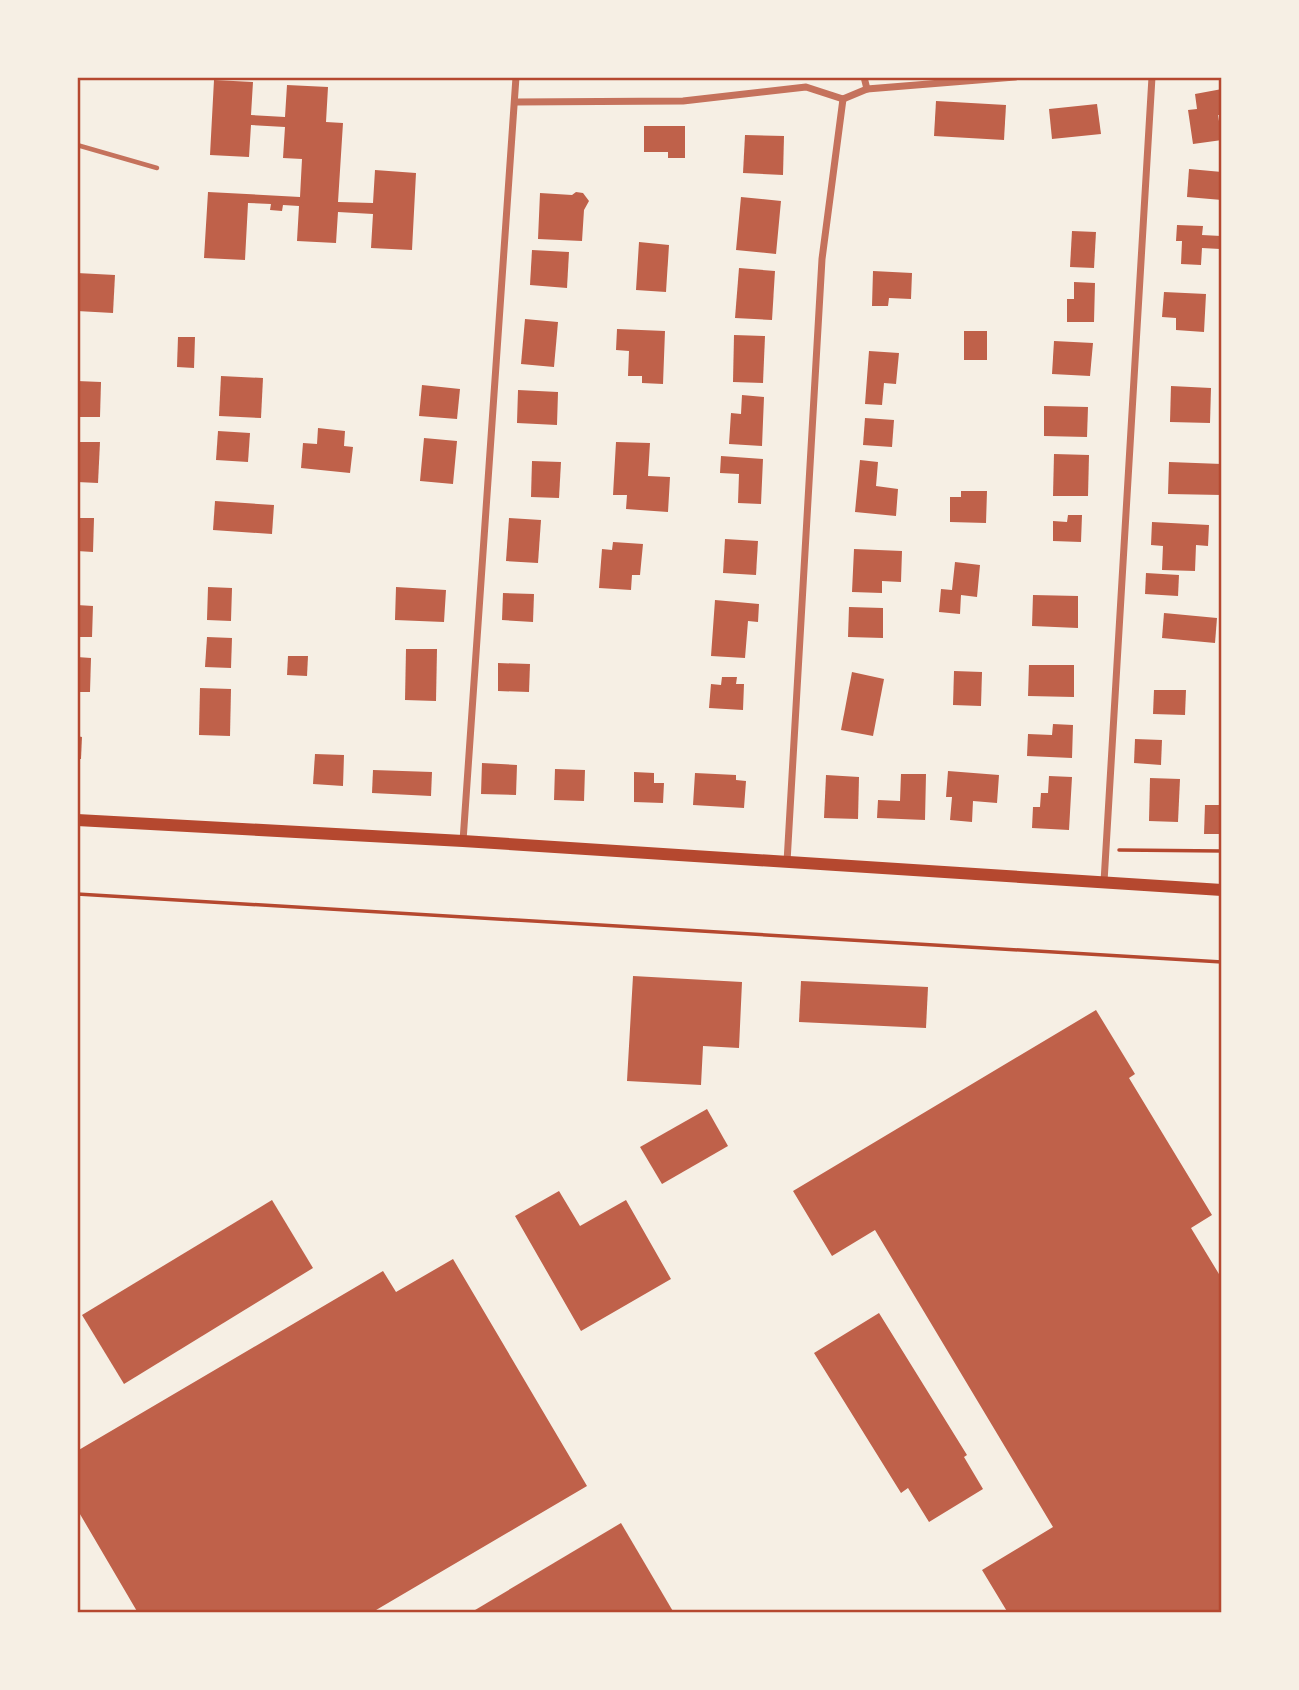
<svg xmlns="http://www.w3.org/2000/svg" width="1299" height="1690" font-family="'PT Serif',serif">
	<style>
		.building { fill: #bf614a }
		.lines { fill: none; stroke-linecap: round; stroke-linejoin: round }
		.path { stroke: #b5482f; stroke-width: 3.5 }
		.service { stroke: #c5725c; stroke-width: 4.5 }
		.minor { stroke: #c5725c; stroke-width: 7 }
		.secondary { stroke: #b5482f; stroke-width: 12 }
		.neatline { fill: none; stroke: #b5482f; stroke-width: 2.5 }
	</style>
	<rect width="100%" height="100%" fill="#f6efe4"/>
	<g class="building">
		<path d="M214 80 253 82 251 115 285 117 287 85 328 87 326 122 343 123 338 202 373 203 375 170 416 173 412 250 371 248 373 214 338 212 336 243 297 241 299 206 283 205 282 211 270 210 271 204 248 203 245 260 204 258 208 192 300 197 302 159 283 158 285 127 251 125 249 157 210 155Z"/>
		<path d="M1222 89V115H1218L1222 140 1193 144 1188 110 1197 109 1195 94Z"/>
		<path d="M936 101 1006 105 1004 140 934 136Z"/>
		<path d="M1097 104 1101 134 1052 139 1049 109Z"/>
		<path d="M644 126H685V158H668V152H644Z"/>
		<path d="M745 135 784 136 783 175 743 173Z"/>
		<path d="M1189 169 1222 172V200L1187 197Z"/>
		<path d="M576 192 583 193 589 201 584 210 582 241 538 239 540 193 572 195Z"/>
		<path d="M741 197 781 201 776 254 736 250Z"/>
		<path d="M1177 225 1203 226 1202 235 1221 236 1220 249 1202 248 1201 265 1181 264 1182 241H1176Z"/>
		<path d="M1072 231 1096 232 1094 268 1070 267Z"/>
		<path d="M639 242 669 245 666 292 636 290Z"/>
		<path d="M532 250 569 252 567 288 530 285Z"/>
		<path d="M739 268 775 271 772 320 735 318Z"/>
		<path d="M873 271 912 273 911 299 889 298 888 306H872Z"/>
		<path d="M77 273 115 275 113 313 77 311Z"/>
		<path d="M1074 282 1095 283 1094 322H1067V299H1074Z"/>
		<path d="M1164 292 1206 294 1204 332 1176 330V318L1162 317Z"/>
		<path d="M525 319 558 322 554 367 521 364Z"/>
		<path d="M617 329 665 331 663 384 642 383V376H628L629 351 616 350Z"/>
		<rect x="964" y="331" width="23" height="29"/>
		<path d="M734 335 765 336 763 383 733 382Z"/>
		<path d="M178 337H195L194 368 177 367Z"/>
		<path d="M1054 341 1093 343 1090 376 1052 374Z"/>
		<path d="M869 351 899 353 896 384 884 383 882 405 865 404Z"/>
		<path d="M221 376 263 378 261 418 219 416Z"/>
		<path d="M77 381 101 382 100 417H77Z"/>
		<path d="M422 385 460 389 457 419 419 416Z"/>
		<path d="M1171 386 1211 388 1210 423 1170 422Z"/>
		<path d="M518 390 558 392 557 425 517 423Z"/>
		<path d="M742 395 764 397 762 446 729 444 731 413 741 414Z"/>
		<path d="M1044 406 1088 407 1087 437 1044 436Z"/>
		<path d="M865 418 894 420 892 447 863 445Z"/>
		<path d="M318 428 345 431 344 446 353 447 350 473 301 468 303 443 317 444Z"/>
		<path d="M218 431 250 433 248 462 216 460Z"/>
		<path d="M424 438 457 441 453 484 420 481Z"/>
		<path d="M77 442H100L98 483 77 482Z"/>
		<path d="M616 442 650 443 648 476 670 477 668 512 626 509 627 495H613Z"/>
		<path d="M1054 454 1089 455 1088 496H1053Z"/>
		<path d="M721 456 763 459 761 504 738 503 739 474 720 473Z"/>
		<path d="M860 460 878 462 876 486 898 489 896 516 855 512Z"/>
		<path d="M532 461 561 462 559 498 531 497Z"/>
		<path d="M1169 462 1222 464V495L1168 494Z"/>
		<path d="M961 491H987L986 523 950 522V497H961Z"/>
		<path d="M215 501 274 505 272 534 213 530Z"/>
		<path d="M1068 515H1082L1081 542 1053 541V521L1067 522Z"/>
		<path d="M77 518H94L93 552 77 551Z"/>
		<path d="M509 518 541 520 538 563 506 561Z"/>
		<path d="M1152 522 1209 525 1208 546 1196 545 1195 571 1162 570 1163 546 1151 545Z"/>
		<path d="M725 539 758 541 756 575 723 573Z"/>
		<path d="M613 542 643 544 640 575H632L631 590 599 588 602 549 612 550Z"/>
		<path d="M854 549 902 551 901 582 882 581V593L852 592Z"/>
		<path d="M955 562 980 565 977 597 961 595 960 614 939 612 941 589 952 590Z"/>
		<path d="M1146 573 1179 575 1178 596 1145 594Z"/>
		<path d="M208 587 232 588 231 621 207 620Z"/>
		<path d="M396 587 446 590 444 622 395 620Z"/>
		<path d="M503 593 534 594 533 622 502 620Z"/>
		<path d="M1033 595 1078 596V628L1032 626Z"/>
		<path d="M715 600 759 604 758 622 748 621 745 658 711 656Z"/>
		<path d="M77 605 93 606 92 637H77Z"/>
		<path d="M849 607 883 608V638L848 637Z"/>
		<path d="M1164 613 1217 618 1215 643 1162 638Z"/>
		<path d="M207 637 232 638 231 668 205 667Z"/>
		<path d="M406 649H437L436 701 405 700Z"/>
		<path d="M288 656H308L307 676 287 675Z"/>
		<path d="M77 657 91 658 90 692H77Z"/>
		<path d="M498 663 530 664 529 692 498 691Z"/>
		<path d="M1029 665H1074V697L1028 696Z"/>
		<path d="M954 671 982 672 981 706 953 705Z"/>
		<path d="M852 672 884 679 873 736 841 730Z"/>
		<path d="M722 677H737L736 684H744L743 710 709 708 711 684 721 685Z"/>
		<path d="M200 688 231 689 230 736 199 735Z"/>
		<path d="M1154 690H1186L1185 715 1153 714Z"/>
		<path d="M1053 724 1073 725 1072 758 1027 756 1028 734 1052 735Z"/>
		<path d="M77 736 82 737 81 759H77Z"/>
		<path d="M1135 739 1162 740 1161 765 1134 763Z"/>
		<path d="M315 754 344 755 343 786 313 784Z"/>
		<path d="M482 763 517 765 516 795 481 794Z"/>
		<path d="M555 769 585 770 584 801 554 800Z"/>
		<path d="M373 770 432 772 431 796 372 793Z"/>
		<path d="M948 771 999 775 997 803 973 801 972 822 950 820 952 797H946Z"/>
		<path d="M634 772 654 773V783H664L663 803 634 802Z"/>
		<path d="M695 773 736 775V780L746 781 744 808 693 805Z"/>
		<path d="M901 774H926L925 820 877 818 878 800 900 801Z"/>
		<path d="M826 775 859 777 858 819 824 818Z"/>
		<path d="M1049 776 1072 777 1069 830 1032 828 1033 807H1040L1041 793H1048Z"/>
		<path d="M1150 778 1180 779 1178 822 1149 821Z"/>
		<path d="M1205 805H1222V834H1204Z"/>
		<path d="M633 976 742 982 739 1048 703 1046 701 1085 627 1081Z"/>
		<path d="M801 981 928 987 926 1028 799 1022Z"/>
		<path d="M1096 1010 1135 1074 1129 1078 1212 1215 1191 1228 1222 1279V1613H1008L982 1570 1053 1527 875 1230 832 1256 793 1191Z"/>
		<path d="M707 1109 728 1146 662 1184 640 1147Z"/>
		<path d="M559 1191 580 1226 626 1200 671 1279 581 1331 515 1216Z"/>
		<path d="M272 1200 313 1268 124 1384 82 1315Z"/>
		<path d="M453 1259 587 1486 371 1613H138L77 1509V1451L383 1271 396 1292Z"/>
		<path d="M879 1313 967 1455 964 1457 983 1489 929 1522 908 1488 901 1493 814 1353Z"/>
		<path d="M621 1523 674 1613H470Z"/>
	</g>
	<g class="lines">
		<g class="path">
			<path d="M1119 850 1222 851"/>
			<path d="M77 894 1222 962"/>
		</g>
		<path class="service" d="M77 145 157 168"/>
		<g class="minor">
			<path d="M864 77 867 89"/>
			<path d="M516 102 683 101 806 87 843 99 867 89 1015 77"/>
			<path d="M463 841 516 77"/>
			<path d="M787 862 822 259 843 99"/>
			<path d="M1104 882 1152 77"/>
		</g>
		<path class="secondary" d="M77 820 463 841 1222 890"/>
	</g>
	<rect width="1299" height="1690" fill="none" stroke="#f6efe4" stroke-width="158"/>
	<rect x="79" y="79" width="1141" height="1532" class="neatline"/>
</svg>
